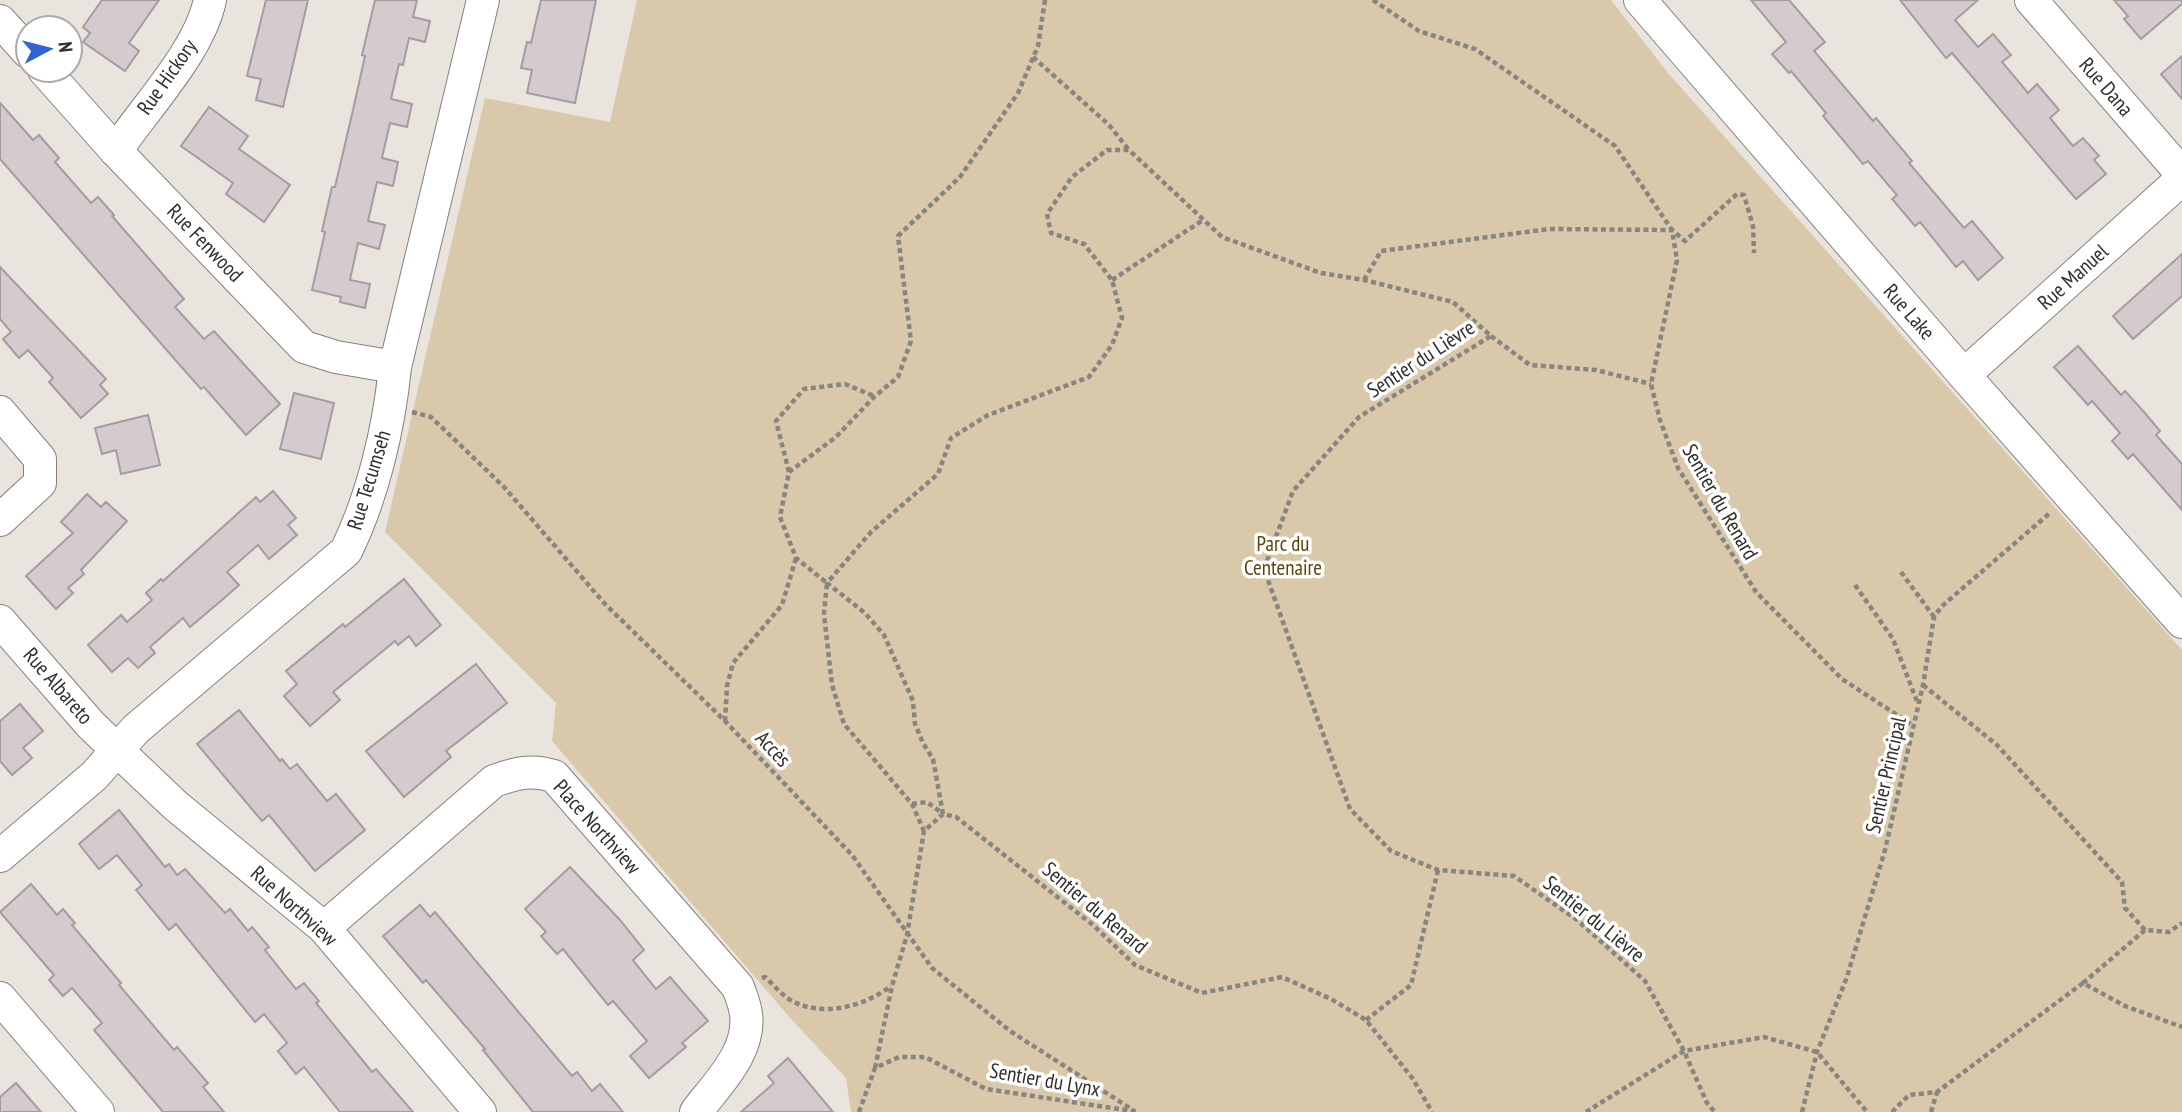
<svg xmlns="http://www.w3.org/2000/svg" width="2182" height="1112" font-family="'PT Sans Narrow',sans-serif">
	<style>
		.green { fill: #d9c8aa }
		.building { fill: #d5cbcf; stroke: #a49c9f; stroke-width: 2 }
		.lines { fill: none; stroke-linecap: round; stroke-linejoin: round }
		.minor-casing { stroke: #86827b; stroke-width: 34 }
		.path { stroke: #888580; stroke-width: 4.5; stroke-dasharray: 5 3.5; stroke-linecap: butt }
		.minor { stroke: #fff; stroke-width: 32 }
		.labels { text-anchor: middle; stroke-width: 7; stroke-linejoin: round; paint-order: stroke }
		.street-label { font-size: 21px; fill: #2f2e2b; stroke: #fff }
		.park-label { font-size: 21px; fill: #5d440e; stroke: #fff }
	</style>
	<rect width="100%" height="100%" fill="#e9e4dd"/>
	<path class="green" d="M637 0H1611L1668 73 2182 650V1112H851L846 1078 792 1020 552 741 556 703 385 532 485 98 610 122Z"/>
	<g class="building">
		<path d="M102 0H159L129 43 139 51 125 71 83 42 90 33 83 27Z"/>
		<path d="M266 0H308L283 107 256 100 261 79 247 76Z"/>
		<path d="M375 0H417L413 17 430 21 425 42 409 38 403 65 399 64 391 99 412 104 407 127 390 123 382 158 398 162 393 186 377 182 368 221 385 225 379 249 358 243 350 280 370 284 365 308 340 302 341 297 312 290 325 232 322 231 332 187H335L353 110 365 56 362 55Z"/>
		<path d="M541 0H596L575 103 527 93 532 70 521 68 527 42 531 43Z"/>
		<path d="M1751 0H1789L1825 42 1814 51 1873 121 1876 118 1912 161 1909 163 1964 228 1972 221 2003 258 1978 280 1963 261 1956 267 1920 222 1915 226 1892 199 1897 195 1868 161 1863 164 1823 116 1826 113 1791 71 1789 73 1772 54 1786 42Z"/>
		<path d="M1900 0H1978L1955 20 1978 47 1993 34 2011 55 2002 62 2028 93 2037 84 2059 110 2050 118 2073 146 2083 138 2099 156 2094 160 2106 174 2076 199 1952 53 1946 58Z"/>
		<path d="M2114 0H2182V4L2141 39 2124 19 2128 16Z"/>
		<path d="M2182 56V99L2161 74Z"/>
		<path d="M0 103 33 140 39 135 59 158 55 162 91 203 98 197 114 215 112 216 184 299 175 307 204 339 214 331 280 404 246 435 204 387 201 389 178 363 0 159Z"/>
		<path d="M209 107 248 136 239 149 290 185 264 222 226 194 233 183 181 146Z"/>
		<path d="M2182 254V296L2133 339 2113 316Z"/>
		<path d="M0 267 106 379 100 385 108 394 81 418 49 382 53 378 28 350 19 358 3 339 11 332 0 319Z"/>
		<path d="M2078 346 2121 395 2125 391 2144 412 2160 431 2156 435 2182 464V510L2133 454 2128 459 2112 441 2120 433 2092 401 2088 405 2054 367Z"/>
		<path d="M294 393 334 403 321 459 280 449Z"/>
		<path d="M148 415 160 465 121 474 116 450 102 454 95 428Z"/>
		<path d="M273 491 296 518 288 525 297 535 269 559 258 545 227 572 239 585 222 600 190 627 183 618 150 647 155 653 138 668 128 658 112 672 88 645 121 615 127 622 152 600 146 593 161 579 163 581 256 497 260 502Z"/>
		<path d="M87 494 101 507 106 502 127 521 81 570 84 574 68 588 73 593 56 609 26 576 73 533 61 522Z"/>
		<path d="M404 579 441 625 416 646 409 636 398 645 395 641 333 692 340 700 310 726 284 696 297 684 286 671 343 624 345 627Z"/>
		<path d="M476 664 507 703 446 751 451 757 404 797 366 751Z"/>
		<path d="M20 704 43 731 23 748 32 758 12 775 0 761V721Z"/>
		<path d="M239 710 280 761 282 759 290 769 297 764 327 801 336 794 365 830 315 871 269 815 262 821 197 744Z"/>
		<path d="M119 810 165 867 169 864 177 875 185 869 225 913 230 909 248 931 252 927 269 947 265 950 296 989 304 983 319 1001 316 1003 372 1072 376 1069 413 1112H340L304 1067 296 1074 278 1051 287 1043 264 1014 255 1022 176 924 169 930 136 890 142 885 117 855 99 869 79 844Z"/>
		<path d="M570 867 620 920 644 950 633 960 656 989 670 977 708 1021 682 1043 686 1047 649 1078 630 1056 647 1041 613 1001 608 1005 563 949 557 954 541 936 546 932 525 909Z"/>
		<path d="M31 884 57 915 63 909 75 923 72 925 121 983 119 985 174 1050 177 1047 208 1083 203 1087 224 1112H163L94 1030 102 1023 72 988 63 996 49 980 54 975 0 912Z"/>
		<path d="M420 905 430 917 435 912 572 1076 577 1072 592 1091 600 1084 623 1112H533L483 1050 485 1049 426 980 423 983 383 936Z"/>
		<path d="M788 1058 833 1112H741L774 1083 768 1076Z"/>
		<path d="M16 1083 41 1112H0V1097Z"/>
	</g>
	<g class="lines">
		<defs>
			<g id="minor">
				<path d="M1640 0 1964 375 2182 622"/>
				<path d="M2031 0 2182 174"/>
				<path d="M0 21 28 52"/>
				<path d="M44 70 116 151 304 347 336 357 395 367"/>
				<path d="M116 151C146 106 199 52 210 0"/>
				<path d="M1964 375 2182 179"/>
				<path d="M0 412 40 459V483L0 520"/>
				<path d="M0 621 91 725 117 750 175 805 324 928 480 1112"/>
				<path d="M0 856 94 776 136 729 346 551C373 496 389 428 395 367L483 0"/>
				<path d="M324 928 494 781C517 773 531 769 554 776L738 987C741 996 745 1005 746 1014 751 1052 717 1084 696 1112"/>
				<path d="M0 998 98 1112"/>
			</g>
		</defs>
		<use href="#minor" class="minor-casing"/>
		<g class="path">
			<path d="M1045 0 1038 46 1018 93 960 177 898 236 911 341 898 377 875 396 836 437 789 472 780 517 796 558 827 583 824 614 832 685 844 724 912 804 924 831 943 814 956 817 1093 925 1135 965 1202 993 1282 977 1331 999 1366 1020 1413 1079 1432 1112"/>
			<path d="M1373 0 1419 31 1475 49 1615 146 1672 230 1677 260 1651 384 1660 420 1678 468 1756 592 1842 679 1914 726"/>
			<path d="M1033 57 1109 125 1129 150"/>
			<path d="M1112 280 1203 220"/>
			<path d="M1364 280 1381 251 1549 229 1672 230 1685 241 1737 194 1744 195 1753 226 1754 253"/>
			<path d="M1491 336 1530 365 1596 370 1651 384"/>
			<path d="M412 412 431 417 504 487 605 604 725 721 852 855 932 968 1010 1031 1133 1110"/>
			<path d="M789 472 776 421 804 389 845 384 874 396"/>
			<path d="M1901 572 1934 617"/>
			<path d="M1855 585 1893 639 1918 704"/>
			<path d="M1923 685 1997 745 2122 882 2125 908 2145 930 2169 932 2182 923"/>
			<path d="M725 721 727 686 733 663 782 605 796 558"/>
			<path d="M912 804 927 802 942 813"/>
			<path d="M943 814 933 759 923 743 915 724 913 701 884 635 865 613 827 583 871 532 938 474 951 438 988 415 1089 377 1112 345 1122 318 1112 280 1084 244 1051 233 1047 214 1072 177 1107 150H1129L1222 237 1321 273 1364 280 1453 302 1491 336 1359 417 1293 491 1264 569 1350 809 1391 851 1438 870 1514 876 1577 920 1645 981 1684 1051 1707 1103 1715 1112"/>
			<path d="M762 978 765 977C774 985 783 997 794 1002 825 1017 865 1006 891 986"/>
			<path d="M2083 983 2145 930"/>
			<path d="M1366 1020 1411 985 1438 870"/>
			<path d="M875 1068 892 986 907 935 924 831"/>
			<path d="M859 1112 875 1068 899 1057H925L986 1089 1139 1112"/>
			<path d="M1586 1112 1684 1051 1764 1037 1817 1052 1867 1112"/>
			<path d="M1802 1112 1817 1052 1847 977 1885 850 1923 685 1934 617 1942 606 2051 512"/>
			<path d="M1892 1112 1909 1095 1937 1092 2083 983 2125 1006 2182 1027"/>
			<path d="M1931 1112 1937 1092"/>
		</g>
		<use href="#minor" class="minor"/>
	</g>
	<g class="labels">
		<g class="street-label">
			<text transform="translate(167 77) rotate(-55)" y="7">Rue Hickory</text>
			<text transform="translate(2106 87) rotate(49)" y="7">Rue Dana</text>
			<text transform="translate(205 243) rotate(46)" y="7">Rue Fenwood</text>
			<text transform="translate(2073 277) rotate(-42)" y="7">Rue Manuel</text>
			<text transform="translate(1909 312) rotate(49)" y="7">Rue Lake</text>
			<text transform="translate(1421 359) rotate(-33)" y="7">Sentier du Lièvre</text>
			<text transform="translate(369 480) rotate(-73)" y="7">Rue Tecumseh</text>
			<text transform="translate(1720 502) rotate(60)" y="7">Sentier du Renard</text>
			<text transform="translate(58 686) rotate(49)" y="7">Rue Albareto</text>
			<text transform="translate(773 749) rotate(47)" y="7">Accès</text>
			<text transform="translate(1886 775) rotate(-77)" y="7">Sentier Principal</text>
			<text transform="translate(597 827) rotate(48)" y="7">Place Northview</text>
			<text transform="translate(294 906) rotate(42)" y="7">Rue Northview</text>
			<text transform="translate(1095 908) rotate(40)" y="7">Sentier du Renard</text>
			<text transform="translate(1594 919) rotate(39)" y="7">Sentier du Lièvre</text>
			<text transform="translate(1045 1080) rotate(10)" y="7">Sentier du Lynx</text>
		</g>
		<g class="park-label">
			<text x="1283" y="551">Parc du<tspan x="1283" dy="24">Centenaire</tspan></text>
		</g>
	</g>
	<g transform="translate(49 49) rotate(83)"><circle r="33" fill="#ffffff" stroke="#acabaa" stroke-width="2"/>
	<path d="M0-5L12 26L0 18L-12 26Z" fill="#3362d2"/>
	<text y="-10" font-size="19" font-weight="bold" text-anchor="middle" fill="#2f2e2b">N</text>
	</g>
</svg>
